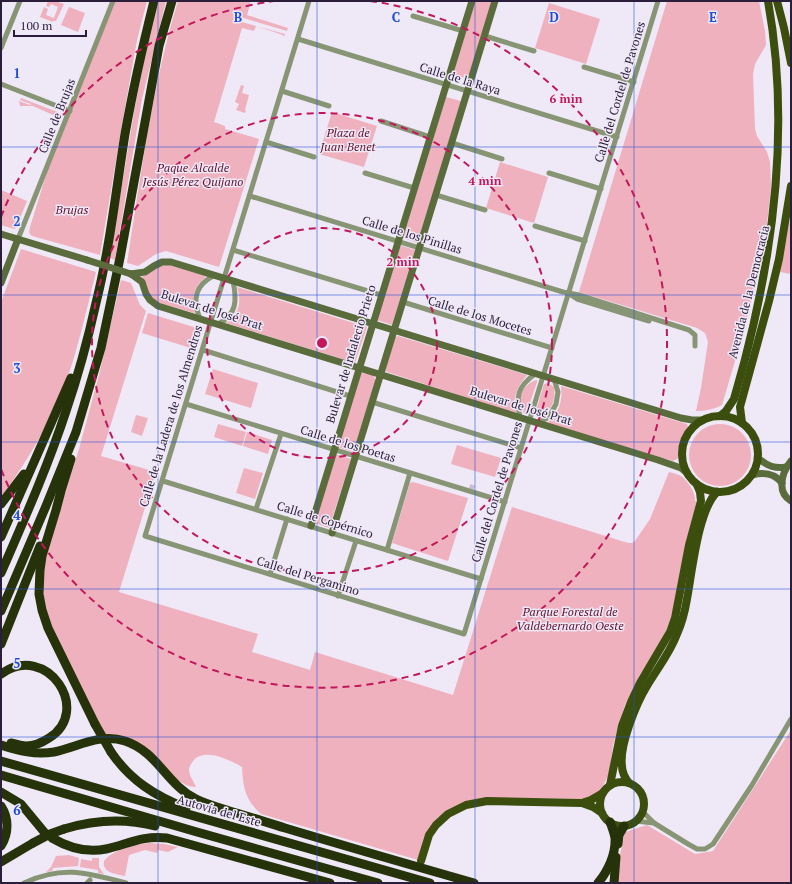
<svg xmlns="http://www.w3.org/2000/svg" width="792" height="884" font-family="'PT Serif',serif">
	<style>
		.green { fill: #f0b1be }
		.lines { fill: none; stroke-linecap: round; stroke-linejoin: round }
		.street-tunnel { stroke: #c7c0d1; stroke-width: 5; stroke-dasharray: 5 2.5; stroke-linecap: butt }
		.street { stroke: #889575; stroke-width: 5 }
		.secondary { stroke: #5b6c3c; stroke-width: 7 }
		.primary { stroke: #3b4e0d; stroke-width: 8 }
		.highway { stroke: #26330a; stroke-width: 9 }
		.secondary-bridge { stroke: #5b6c3c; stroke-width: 7 }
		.highway-bridge { stroke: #26330a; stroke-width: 9 }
		.grid { fill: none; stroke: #1d4ed8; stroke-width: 1; stroke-opacity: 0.55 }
		.ring { fill: none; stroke: #c2185b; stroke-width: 2; stroke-dasharray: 7 5 }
		.labels { text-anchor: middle; stroke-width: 3; stroke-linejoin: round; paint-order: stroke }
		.street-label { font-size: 12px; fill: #2b1e3a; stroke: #eee8f7 }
		.park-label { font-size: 12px; font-style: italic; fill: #61112d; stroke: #eee8f7 }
		.grid-label { font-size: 13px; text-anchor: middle; font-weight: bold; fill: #1d4ed8; stroke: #eee8f7; stroke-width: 3; stroke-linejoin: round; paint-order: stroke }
		.centre { fill: #c2185b; stroke: #eee8f7; stroke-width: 2 }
		.ring-label { font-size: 12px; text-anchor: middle; font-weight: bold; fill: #c2185b; stroke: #eee8f7; stroke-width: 3; stroke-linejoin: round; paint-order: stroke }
	</style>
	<rect width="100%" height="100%" fill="#eee8f7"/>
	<g class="green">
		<path d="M48 1H55L64 4 56 21H53V22L40 17 44 7 48 9 46 15 54 18 58 7 51 4 49 7 46 6Z"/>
		<path d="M115 1H147L137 40 124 113 100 255 32 236 29 233 30 227 47 172Z"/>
		<path d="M159 1H166L142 99 115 260 110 258 135 106 145 56Z"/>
		<path d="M178 1H251L247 15 288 28 287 31 240 17 238 21 285 34 284 37 283 35 256 26 254 31 242 28 214 122 225 126V129L259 139 219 267 166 251 156 254 138 266 127 263C141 176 152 86 178 1Z"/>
		<path d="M475 1H492L468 79 453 74Z"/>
		<path d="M667 1H759L765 31 766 45 755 64 753 74 755 129 757 136 767 152 770 162 771 187 766 232 763 256 743 334 722 405C714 409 706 411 696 411L701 388 708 342 705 333 697 328 579 292Z"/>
		<path d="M549 3 600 19 586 64 535 48Z"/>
		<path d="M69 7 85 13 78 32 61 25Z"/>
		<path d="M241 85 244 86 242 93 249 95 245 110 246 111 245 113 236 110 239 104 235 102Z"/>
		<path d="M446 97 461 101 417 243 403 238Z"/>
		<path d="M21 98 60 113V118L33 106H20L19 101 30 105 31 104 20 100Z"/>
		<path d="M332 112 377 126 364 167 319 154Z"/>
		<path d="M500 162 548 177 534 223 486 208Z"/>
		<path d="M1 190 27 201 16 228 14 229 1 225Z"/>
		<path d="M791 213V274L780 272Z"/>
		<path d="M399 245 415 250 392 325 377 320Z"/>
		<path d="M21 249 96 272C89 299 83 327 75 354 60 406 33 454 1 497V302Z"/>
		<path d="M165 265H170L205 276V278C194 286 191 298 195 312L194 313 159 303 150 296 141 277C150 274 156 267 165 265Z"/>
		<path d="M121 280 131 283 140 305 146 311 101 456 156 472 119 592 258 634 252 652 310 670 315 652 453 695 512 507 628 543H632L635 541 650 519 669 472C673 473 678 474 681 476 688 481 696 493 695 501L698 502 687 538 671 619 661 642 640 675 625 705 613 745 610 772 600 792 586 799 526 798 450 810 437 818 424 837 418 860 261 814C245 800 243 787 242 767 230 760 204 747 193 761 191 764 189 767 189 770 189 775 194 782 196 787 174 787 162 757 144 746 133 738 118 737 105 735L53 629 46 609 42 586 45 557 79 449 99 375Z"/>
		<path d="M237 287 367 327 355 363 226 323C239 313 242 303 237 287Z"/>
		<path d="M148 313 200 329 194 349 142 333Z"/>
		<path d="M398 336 527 375C516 388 512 398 517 414L387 372 385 370 395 337Z"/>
		<path d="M213 369 258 383 251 408 205 394Z"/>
		<path d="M362 373 373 375 376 381 353 452 338 447 360 375Z"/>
		<path d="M536 380H537V382L526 415 524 414C516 399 521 386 536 380Z"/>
		<path d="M548 383 554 387C556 399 551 415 538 417L535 414 544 384Z"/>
		<path d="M561 386 687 424 688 427 680 446 679 458 673 461 547 423C559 413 563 401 561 386Z"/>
		<path d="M136 415 148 418 142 436 131 432Z"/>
		<path d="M218 424 246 432 242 446 214 437Z"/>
		<circle cx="720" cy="455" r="31"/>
		<path d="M247 432 272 440 268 454 243 446Z"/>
		<path d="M457 445 501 458 495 477 451 464Z"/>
		<path d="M335 454 351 459 329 528 315 523Z"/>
		<path d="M244 468 263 473 255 499 236 493Z"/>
		<path d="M413 482 468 498 448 561 392 543 410 483Z"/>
		<path d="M791 730V883H617L619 859 625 832 647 825 695 854 713 851Z"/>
		<path d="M148 843 164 844 178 847 168 852 158 850 157 853 145 850 129 855 125 876C116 874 102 873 104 861 114 849 134 845 148 843Z"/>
		<path d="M69 855 79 858 78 866 53 868 52 871 46 872 51 867 56 856Z"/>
		<path d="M92 858H99V867L104 874 98 873V870L80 867 81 859 92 861Z"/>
	</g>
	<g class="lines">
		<path class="street-tunnel" d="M471 489 473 485"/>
		<g class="street">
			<path d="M309 1 145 536 464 634 658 1"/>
			<path d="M413 16 463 31"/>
			<path d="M485 36 534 51"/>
			<path d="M298 39 617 137"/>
			<path d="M1 48 20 1"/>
			<path d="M584 67 634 82"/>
			<path d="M1 84 70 111"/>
			<path d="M282 91 329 106"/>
			<path d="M381 121 430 137"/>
			<path d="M266 142 314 157"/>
			<path d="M452 143 502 159"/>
			<path d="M365 173 414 188"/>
			<path d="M549 173 601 189"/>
			<path d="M436 195 485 210"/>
			<path d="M250 196 563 292 579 295 689 330 695 335V346"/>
			<path d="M535 226 585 241"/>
			<path d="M18 239 113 1"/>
			<path d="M233 250 381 295"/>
			<path d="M571 295 577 299 649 321"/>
			<path d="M403 302 552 348"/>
			<path d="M200 319C192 299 195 285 215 275"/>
			<path d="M218 324C237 315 237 300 233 281"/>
			<path d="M203 350 350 396"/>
			<path d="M372 402 521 448"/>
			<path d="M186 404 505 502"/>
			<path d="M520 418C516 396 517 387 535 374"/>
			<path d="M538 423 549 417 556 404 558 392 554 379"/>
			<path d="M163 481 481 579"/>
			<path d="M256 509 281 434"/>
			<path d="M387 550 410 473"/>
			<path d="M270 574 287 519"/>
			<path d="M338 596 356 541"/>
			<path d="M642 811 654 823 688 844 697 849H705L713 844 752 785 791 719"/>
			<path d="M635 821 654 823"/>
			<path d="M24 883C63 865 87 873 126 883"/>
			<path d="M87 883 90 880"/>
		</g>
		<g class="secondary">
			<path d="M1 234 87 260"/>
			<path d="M131 274 145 272 154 266 162 262H171C341 313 511 367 681 418L692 420H703"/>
			<path d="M131 274 142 282 146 294 150 300 158 306 658 460 681 468 686 472"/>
			<path d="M1 283 18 239"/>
			<path d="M758 458C767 466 775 469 786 467"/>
			<path d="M791 461C782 472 776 492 791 501"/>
			<path d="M752 475C764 472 774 473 782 483"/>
			<path d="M311 526 472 1"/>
			<path d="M332 533 495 1"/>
		</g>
		<g class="primary">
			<path d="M777 1 784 28 791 63"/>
			<circle cx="720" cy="454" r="38"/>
			<path d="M720 416 726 411 734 399C772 270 792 134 768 1"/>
			<path d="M742 423 740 407 769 301 779 259 791 186"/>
			<circle cx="622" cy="804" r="22"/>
			<path d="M629 783C625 778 622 773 622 766 619 746 636 704 647 686 657 669 670 653 677 634 682 623 685 611 687 599 692 573 698 510 717 492"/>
			<path d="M610 785 622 726 631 702 640 683 670 632 675 618 689 545 701 501 700 492 697 485"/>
			<path d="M582 803 593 807 602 813"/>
			<path d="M421 861 429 835 436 825 448 814 466 805 487 801 582 803 591 800 603 793"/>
		</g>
		<g class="highway">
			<path d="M71 459 61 491 56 510 42 556 40 570 39 594 42 610 48 628 95 724"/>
			<path d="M1 504 24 474"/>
			<path d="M1 537 71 378"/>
			<path d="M1 573C24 520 48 466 66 411 78 376 88 339 96 303 110 247 116 190 125 134 133 89 143 45 154 1"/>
			<path d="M1 611 46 506 76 432 101 348 120 258 159 46 172 1"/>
			<path d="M1 644 40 546"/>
			<path d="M1 674C47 641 93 711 49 738 43 742 34 746 26 746 21 746 16 744 11 743"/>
			<path d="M1 745C19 751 35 755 54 752 78 747 99 733 125 741 158 752 166 784 196 799 208 805 221 808 233 812 251 817 268 823 285 828 348 847 411 865 474 883"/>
			<path d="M111 752C130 780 155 796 186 808"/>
			<path d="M1 761 430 883"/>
			<path d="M1 775 197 832 378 883"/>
			<path d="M1 792 21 804 45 833"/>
			<path d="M1 806C9 818 9 833 1 846"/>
			<path d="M64 829C94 820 124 818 155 826"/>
			<path d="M52 838C69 848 87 853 106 849 128 844 143 835 167 838L330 883"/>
			<path d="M618 844 619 835 624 826"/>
			<path d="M1 862 33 843"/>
			<path d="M598 883C608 871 616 854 615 838 614 832 612 827 610 822"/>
			<path d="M614 883 616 857"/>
		</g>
		<path class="secondary-bridge" d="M87 260 131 274"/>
		<g class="highway-bridge">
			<path d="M95 724 111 752"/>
			<path d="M33 843 50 834 64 829"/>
		</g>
	</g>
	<path class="grid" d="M158 1V883M317 1V883M475 1V883M634 1V883M1 147H791M1 295H791M1 442H791M1 589H791M1 737H791"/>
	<g class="ring">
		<circle cx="322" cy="343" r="115"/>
		<circle cx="322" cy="343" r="230"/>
		<path d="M1 217A345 345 0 0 1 274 1M370 1A345 345 0 1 1 1 469"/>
	</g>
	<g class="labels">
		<g class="street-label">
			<text transform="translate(460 79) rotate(17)" y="4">Calle de la Raya</text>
			<text transform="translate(620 92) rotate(-73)" y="4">Calle del Cordel de Pavones</text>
			<text transform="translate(57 116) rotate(-68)" y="4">Calle de Brujas</text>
			<text transform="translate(412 235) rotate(17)" y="4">Calle de los Pinillas</text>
			<text transform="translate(749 292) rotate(-76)" y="4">Avenida de la Democracia</text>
			<text transform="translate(212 310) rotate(18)" y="4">Bulevar de José Prat</text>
			<text transform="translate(480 316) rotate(17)" y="4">Calle de los Mocetes</text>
			<text transform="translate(351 354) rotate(-73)" y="4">Bulevar de Indalecio Prieto</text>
			<text transform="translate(521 406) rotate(17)" y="4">Bulevar de José Prat</text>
			<text transform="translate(171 416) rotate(-73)" y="4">Calle de la Ladera de los Almendros</text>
			<text transform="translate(348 444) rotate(17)" y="4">Calle de los Poetas</text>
			<text transform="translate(497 492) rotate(-73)" y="4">Calle del Cordel de Pavones</text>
			<text transform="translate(325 520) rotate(17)" y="4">Calle de Copérnico</text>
			<text transform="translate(308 576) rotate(17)" y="4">Calle del Pergamino</text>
			<text transform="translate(219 811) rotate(16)" y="4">Autovía del Este</text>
		</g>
		<g class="park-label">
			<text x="348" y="137">Plaza de<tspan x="348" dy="14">Juan Benet</tspan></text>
			<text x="193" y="172">Paque Alcalde<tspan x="193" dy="14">Jesús Pérez Quijano</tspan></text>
			<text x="72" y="214">Brujas</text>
			<text x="570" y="616">Parque Forestal de<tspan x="570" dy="14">Valdebernardo Oeste</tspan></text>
		</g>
	</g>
	<g class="grid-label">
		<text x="238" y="22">B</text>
		<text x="396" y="22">C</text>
		<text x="554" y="22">D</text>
		<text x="713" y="22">E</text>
		<text x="17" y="78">1</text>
		<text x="17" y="226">2</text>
		<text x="17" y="373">3</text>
		<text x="17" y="520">4</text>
		<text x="17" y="668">5</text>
		<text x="17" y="815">6</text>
	</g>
	<circle cx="322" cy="343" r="6" class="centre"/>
	<g class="ring-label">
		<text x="566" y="103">6 min</text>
		<text x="485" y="185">4 min</text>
		<text x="403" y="266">2 min</text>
	</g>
	<rect width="792" height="884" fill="none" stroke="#2b1e3a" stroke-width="4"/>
	<path d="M14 30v6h72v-6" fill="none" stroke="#2b1e3a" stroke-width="2"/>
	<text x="20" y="30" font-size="12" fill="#2b1e3a" stroke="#eee8f7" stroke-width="3" paint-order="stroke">100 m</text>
</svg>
